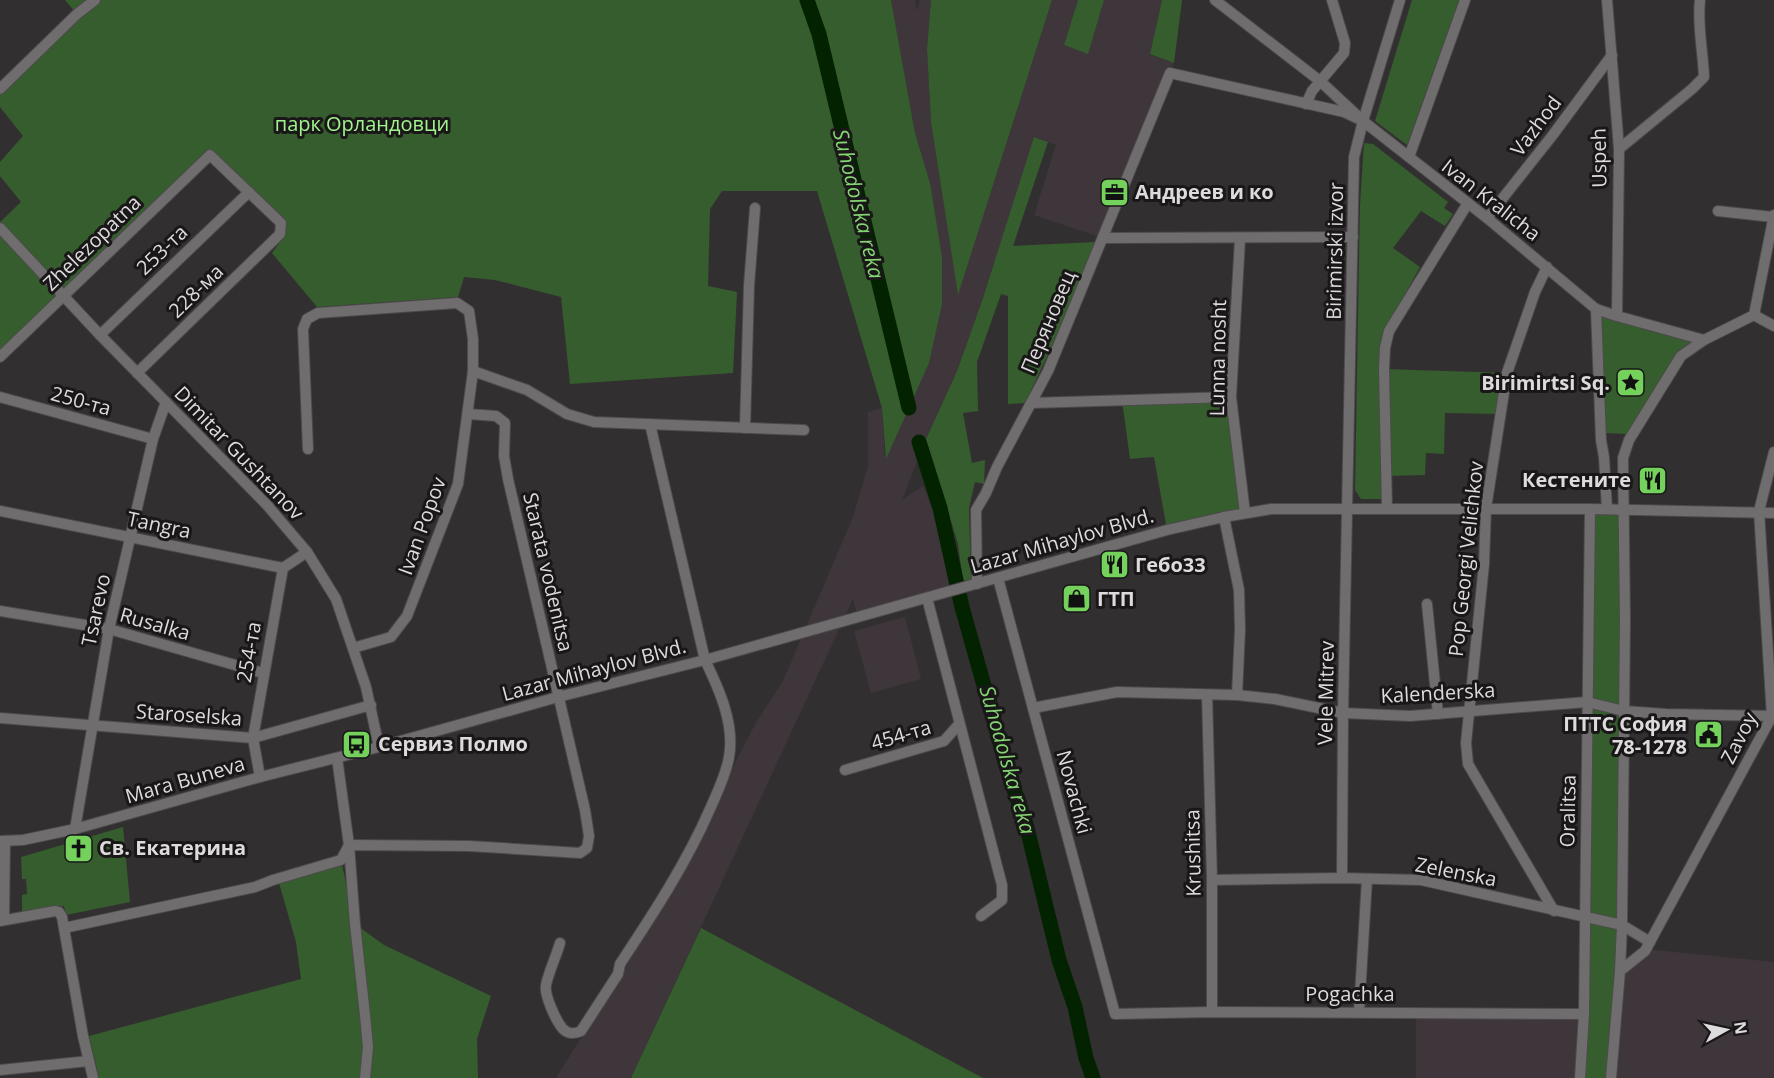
<svg xmlns="http://www.w3.org/2000/svg" width="1774" height="1078" font-family="'Open Sans',sans-serif">
	<style>
		.built { fill: #3f363c }
		.green { fill: #365d2d }
		.lines { fill: none; stroke-linecap: round; stroke-linejoin: round }
		.river { stroke: #032300; stroke-width: 15 }
		.minor-casing { stroke: #4d4a4c; stroke-width: 12 }
		.minor { stroke: #706d6f; stroke-width: 10 }
		.labels { text-anchor: middle; stroke-width: 6; stroke-linejoin: round; paint-order: stroke }
		.park-label { font-size: 20px; fill: #a1f38d; stroke: #191718 }
		.street-label { font-size: 20px; fill: #dddbdc; stroke: #191718 }
		.poi-label { font-size: 20px; font-weight: bold; fill: #dddbdc; stroke: #191718; text-anchor: start }
		.water-label { font-size: 21px; font-style: italic; fill: #85d672; stroke: #191718 }
	</style>
	<rect width="100%" height="100%" fill="#322f31"/>
	<g class="built">
		<path d="M891 0H915L917 11 920 0H931L927 49 931 122 958 294 1052 0H1078L1064 45 1088 53 1104 0H1162L1150 54 1174 63 1103 238 1034 215 1056 145 1035 137 983 298 957 371 926 439 902 500 923 486 939 527 950 591 858 617 853 599 631 1078H556L682 876 738 757 757 721 783 681 853 517 868 466V412L882 408 885 457 929 363 930 183 915 133Z"/>
		<path d="M905 617 921 679 871 693 854 631Z"/>
		<path d="M1654 950 1774 962V1078H1611L1620 971 1645 951Z"/>
		<path d="M1416 1013 1584 1014 1580 1078H1416Z"/>
	</g>
	<g class="green">
		<path d="M65 0H891L915 133 930 183 942 257V304L929 363 886 459 882 408 817 191H722L710 209 708 286 737 292 733 373 570 384 561 297 495 280 464 277 458 297 317 307 272 253 283 238 285 220 210 150 0 351V222L21 202 0 176V162L23 136 0 107V89L76 13Z"/>
		<path d="M931 0H1052L958 295 931 122 927 49Z"/>
		<path d="M1078 0H1104L1088 54 1064 45Z"/>
		<path d="M1162 0H1182L1174 63 1150 54Z"/>
		<path d="M1412 0H1459L1407 145 1375 121Z"/>
		<path d="M1034 137 1048 142 1013 246 1096 242 1063 323 1025 403 1008 404V296L1001 294 977 362 978 411 963 413 972 463 985 460 984 484 975 482 969 508 971 579 963 582 958 544 926 439 957 371 983 298Z"/>
		<path d="M1364 143 1373 144 1448 202 1444 208 1453 214 1445 226 1421 211 1393 248 1420 267 1385 330 1384 499H1361L1355 490 1360 205Z"/>
		<path d="M1601 314 1697 342 1627 434 1605 433Z"/>
		<path d="M1384 369 1507 373 1500 414 1445 413 1444 454 1426 453 1425 475 1387 476Z"/>
		<path d="M1231 397 1245 513 1167 530 1154 457 1130 459 1122 400Z"/>
		<path d="M1590 509H1625L1622 925 1611 1078H1580Z"/>
		<path d="M123 827 130 902 66 915 64 906 22 914V895L27 894 26 879H22L21 857Z"/>
		<path d="M342 865 355 924 384 945 491 996 477 1039 478 1078H99L89 1036 301 979 296 942 279 883Z"/>
		<path d="M701 928 983 1078H631Z"/>
	</g>
	<g class="lines">
		<g class="river">
			<path d="M807 0 819 34 909 408"/>
			<path d="M919 442 940 508 962 607 1009 775 1026 824 1059 960 1075 1007 1086 1058 1093 1078"/>
		</g>
		<defs>
			<g id="minor">
				<path d="M1215 0 1320 81 1363 121 1487 218 1596 309 1617 316 1704 340"/>
				<path d="M1607 0 1619 149 1617 316"/>
				<path d="M0 89 77 14 95 0"/>
				<path d="M1306 104 1312 91 1344 53 1345 43 1332 0"/>
				<path d="M1619 149 1692 89 1704 77C1703 51 1697 25 1700 0"/>
				<path d="M1409 157 1465 0"/>
				<path d="M1718 211 1773 217"/>
				<path d="M1487 218 1552 136 1612 55"/>
				<path d="M0 228 100 335 267 505 307 552 336 599 366 687 379 747"/>
				<path d="M1103 238 1353 237"/>
				<path d="M1240 239 1231 397 1245 513"/>
				<path d="M1547 267 1535 292 1507 373 1486 508 1484 564 1466 743 1468 764 1554 911"/>
				<path d="M1596 309 1601 440 1604 457 1607 509"/>
				<path d="M1754 315 1774 326"/>
				<path d="M100 335 249 192"/>
				<path d="M0 357 210 155 281 223 280 234 137 373"/>
				<path d="M473 371 527 390 567 414 594 422 804 430"/>
				<path d="M0 397 153 439"/>
				<path d="M1031 403 1231 397"/>
				<path d="M745 428 749 286 755 208"/>
				<path d="M308 449 303 329 307 319 318 313 457 303 469 311 473 339V371L458 484 407 616 391 637 353 648"/>
				<path d="M1387 509 1384 369 1385 348 1389 331 1468 203"/>
				<path d="M0 511 283 568 307 552"/>
				<path d="M1224 517 1239 590 1240 630 1237 695"/>
				<path d="M998 578 1115 1014 1212 1012 1584 1014"/>
				<path d="M977 584 976 510 986 493 997 467 1048 371 1170 73 1344 112 1363 121"/>
				<path d="M927 598 1002 885V900L981 916"/>
				<path d="M1427 604 1438 714"/>
				<path d="M0 611 109 629 263 673"/>
				<path d="M1207 695 1212 880V1012"/>
				<path d="M1033 708 1117 692 1237 695 1275 699 1343 713 1410 716 1587 702 1624 711 1666 714 1774 716"/>
				<path d="M0 718 253 738 371 705"/>
				<path d="M337 758 349 845 355 924 365 1015 368 1047 365 1078"/>
				<path d="M845 770 944 741 959 724"/>
				<path d="M260 777 253 738 283 568"/>
				<path d="M75 829 109 629 153 439 166 402"/>
				<path d="M0 841 23 840 75 829 260 777 379 747 558 697 705 660 1167 530 1224 517 1271 509H1590L1774 513"/>
				<path d="M1342 878 1343 713 1354 157 1363 121 1400 0"/>
				<path d="M1212 880 1342 878 1421 880 1622 925 1650 942"/>
				<path d="M4 920 5 841"/>
				<path d="M0 921 55 911 59 912 62 917 83 1036 93 1078"/>
				<path d="M64 928 255 887 273 880 341 860 349 845 469 846 580 853 587 848 589 836 585 810 508 479 504 456 505 423 496 416 468 414"/>
				<path d="M560 943C556 957 549 971 546 985 544 995 556 1021 563 1029 568 1034 575 1034 581 1031L618 974 620 964C653 914 686 864 710 809 717 793 726 775 729 757 735 724 719 689 705 660L650 424"/>
				<path d="M1620 971 1645 951 1772 716 1759 511 1774 452"/>
				<path d="M1359 1012 1367 879"/>
				<path d="M0 1070 89 1061"/>
				<path d="M1580 1078 1584 1014 1590 509"/>
				<path d="M1611 1078 1620 971 1622 925 1625 620 1623 458 1629 440 1681 356 1704 340 1754 315 1774 215"/>
			</g>
		</defs>
		<use href="#minor" class="minor-casing"/>
		<use href="#minor" class="minor"/>
	</g>
	<defs>
		<symbol id="office-square" viewBox="-11 -11 22 22"><rect x="-9" y="-9" width="18" height="18" rx="4" fill="#74d25c" stroke="#191718"/><path d="M-6-3h4V-5.5h4V-3h4V5H-6ZM-1-4.5V-3h2v-1.5ZM-6 0V1H6V0Z" fill="#111"/></symbol>
		<symbol id="sight-square" viewBox="-11 -11 22 22"><rect x="-9" y="-9" width="18" height="18" rx="4" fill="#74d25c" stroke="#191718"/><path d="M0-6L1.8-2.2L6-1.7L2.9 1.2L3.7 5.4L0 3.3L-3.7 5.4L-2.9 1.2L-6-1.7L-1.8-2.2Z" fill="#111"/></symbol>
		<symbol id="restaurant-square" viewBox="-11 -11 22 22"><rect x="-9" y="-9" width="18" height="18" rx="4" fill="#74d25c" stroke="#191718"/><path d="M-5-6h1v4h1v-4h1v4h1v-4h1v5L-1.5 .5V6h-2V.5L-5-1ZM5-6V6H3V1.5H1.5Q1.5-4 5-6Z" fill="#111"/></symbol>
		<symbol id="shop-square" viewBox="-11 -11 22 22"><rect x="-9" y="-9" width="18" height="18" rx="4" fill="#74d25c" stroke="#191718"/><path d="M-5-2.5h2.3a2.7 3.5 0 0 1 5.4 0H5L5.5 6h-11ZM-1.5-2.5h3a1.5 2.3 0 0 0-3 0Z" fill="#111"/></symbol>
		<symbol id="civic-square" viewBox="-11 -11 22 22"><rect x="-9" y="-9" width="18" height="18" rx="4" fill="#74d25c" stroke="#191718"/><path d="M-.6-6.5H3V-4.5H.6V-3L4-1V1h2V6H-6V1h2V-1L-.6-3ZM-1.2 2.5V6h2.4V2.5Z" fill="#111"/></symbol>
		<symbol id="bus-square" viewBox="-11 -11 22 22"><rect x="-9" y="-9" width="18" height="18" rx="4" fill="#74d25c" stroke="#191718"/><path d="M-5-6H5V4H4V6H2V4H-2V6H-4V4H-5ZM-3.5-4V0h7V-4ZM-3.5 1.2v1.5H-2V1.2ZM2 1.2v1.5H3.5V1.2Z" fill="#111"/></symbol>
		<symbol id="church-square" viewBox="-11 -11 22 22"><rect x="-9" y="-9" width="18" height="18" rx="4" fill="#74d25c" stroke="#191718"/><path d="M-1.2-6h2.4v3.5h3.3v2.4h-3.3V6h-2.4V-.1h-3.3v-2.4h3.3Z" fill="#111"/></symbol>
	</defs>
	<g fill-rule="evenodd">
		<use href="#office-square" x="1098" y="176" width="33" height="33"/>
		<use href="#sight-square" x="1614" y="366" width="33" height="33"/>
		<use href="#restaurant-square" x="1636" y="464" width="33" height="33"/>
		<use href="#restaurant-square" x="1098" y="548" width="33" height="33"/>
		<use href="#shop-square" x="1060" y="582" width="33" height="33"/>
		<use href="#civic-square" x="1692" y="718" width="33" height="33"/>
		<use href="#bus-square" x="340" y="728" width="33" height="33"/>
		<use href="#church-square" x="62" y="832" width="33" height="33"/>
	</g>
	<g class="labels">
		<g class="park-label">
			<text x="362" y="131">парк Орландовци</text>
		</g>
		<g class="street-label">
			<text transform="translate(1536 126) rotate(-53)" y="7">Vazhod</text>
			<text transform="translate(1599 158) rotate(-91)" y="7">Uspeh</text>
			<text transform="translate(1491 200) rotate(38)" y="7">Ivan Kralicha</text>
			<text transform="translate(92 243) rotate(-44)" y="7">Zhelezopatna</text>
			<text transform="translate(162 250) rotate(-44)" y="7">253-та</text>
			<text transform="translate(1335 251) rotate(-89)" y="7">Birimirski izvor</text>
			<text transform="translate(196 291) rotate(-44)" y="7">228-ма</text>
			<text transform="translate(1048 322) rotate(-67)" y="7">Перяновец</text>
			<text transform="translate(1218 358) rotate(-89)" y="7">Lunna nosht</text>
			<text transform="translate(81 401) rotate(15)" y="7">250-та</text>
			<text transform="translate(239 453) rotate(46)" y="7">Dimitar Gushtanov</text>
			<text transform="translate(159 525) rotate(12)" y="7">Tangra</text>
			<text transform="translate(422 526) rotate(-70)" y="7">Ivan Popov</text>
			<text transform="translate(1062 541) rotate(-16)" y="7">Lazar Mihaylov Blvd.</text>
			<text transform="translate(1466 559) rotate(-84)" y="7">Pop Georgi Velichkov</text>
			<text transform="translate(548 572) rotate(77)" y="7">Starata vodenitsa</text>
			<text transform="translate(96 610) rotate(-78)" y="7">Tsarevo</text>
			<text transform="translate(155 624) rotate(16)" y="7">Rusalka</text>
			<text transform="translate(249 652) rotate(-80)" y="7">254-та</text>
			<text transform="translate(594 670) rotate(-15)" y="7">Lazar Mihaylov Blvd.</text>
			<text transform="translate(1326 693) rotate(-89)" y="7">Vele Mitrev</text>
			<text transform="translate(1438 693) rotate(-3)" y="7">Kalenderska</text>
			<text transform="translate(189 715) rotate(4)" y="7">Staroselska</text>
			<text transform="translate(901 735) rotate(-16)" y="7">454-та</text>
			<text transform="translate(1739 738) rotate(-63)" y="7">Zavoy</text>
			<text transform="translate(185 780) rotate(-16)" y="7">Mara Buneva</text>
			<text transform="translate(1074 792) rotate(75)" y="7">Novachki</text>
			<text transform="translate(1568 811) rotate(-89)" y="7">Oralitsa</text>
			<text transform="translate(1193 853) rotate(-91)" y="7">Krushitsa</text>
			<text transform="translate(1456 872) rotate(11)" y="7">Zelenska</text>
			<text x="1350" y="1001">Pogachka</text>
		</g>
		<g class="poi-label">
			<text x="1135" y="199">Андреев и ко</text>
			<text x="1610" y="390" text-anchor="end">Birimirtsi Sq.</text>
			<text x="1631" y="487" text-anchor="end">Кестените</text>
			<text x="1135" y="572">Гебо33</text>
			<text x="1097" y="606">ГТП</text>
			<text x="1687" y="731" text-anchor="end">ПТТС София<tspan x="1687" dy="23">78-1278</tspan></text>
			<text x="378" y="751">Сервиз Полмо</text>
			<text x="99" y="855">Св. Екатерина</text>
		</g>
		<g class="water-label">
			<text transform="translate(858 204) rotate(76)" y="7">Suhodolska reka</text>
			<text transform="translate(1007 760) rotate(74)" y="7">Suhodolska reka</text>
		</g>
	</g>
	<g transform="translate(1726 1030) rotate(82)" stroke="#191718" stroke-width="4.5" paint-order="stroke">
	<path d="M0-4.5L10 22L0 15L-10 22Z" fill="#dddbdc"/>
	<text y="-9" font-size="16" font-weight="bold" text-anchor="middle" fill="#dddbdc">N</text>
	</g>
</svg>
